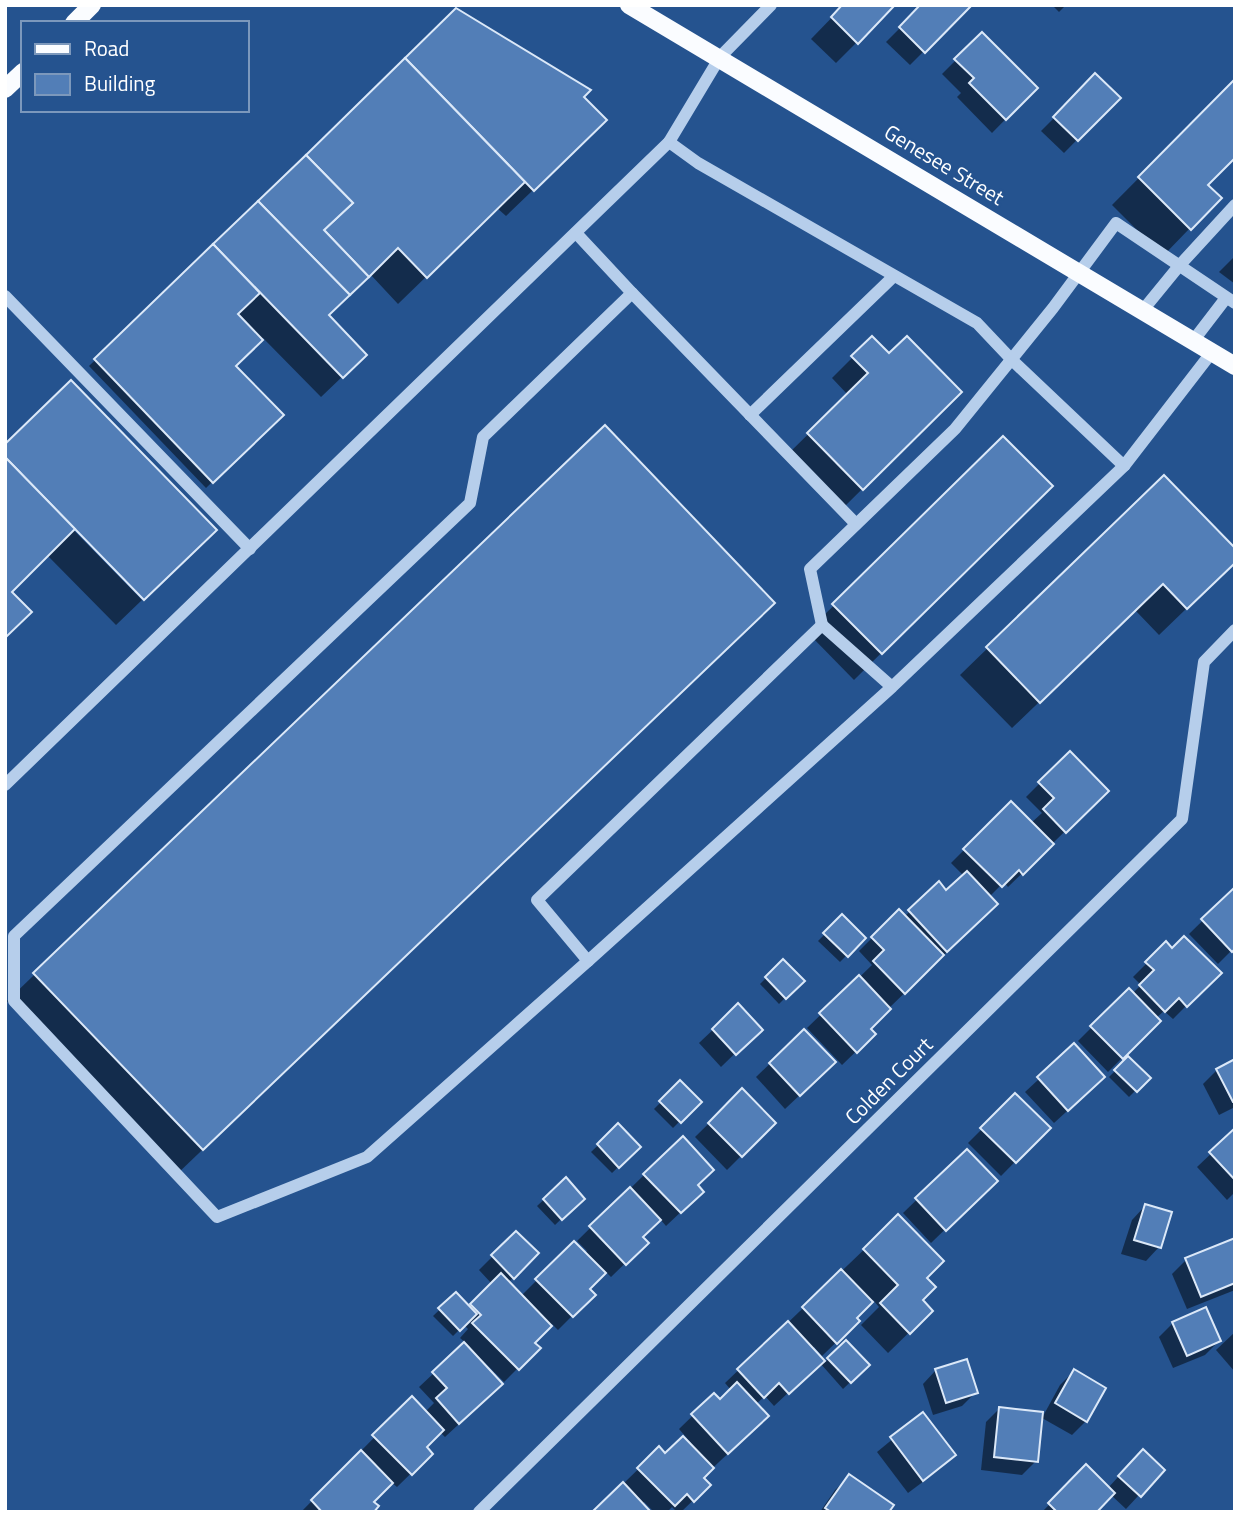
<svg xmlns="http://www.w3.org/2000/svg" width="1240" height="1517" font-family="'Titillium Web',sans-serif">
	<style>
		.shadow { fill: #0007 }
		.building { fill: #527eb7; stroke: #dbe8f8; stroke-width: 2 }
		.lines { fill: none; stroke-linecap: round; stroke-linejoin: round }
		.minor { stroke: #b6ceeb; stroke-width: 12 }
		.major { stroke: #fafcff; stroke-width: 18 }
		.labels { text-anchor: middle; stroke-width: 5; stroke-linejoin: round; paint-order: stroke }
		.street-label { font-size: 21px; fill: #fff; stroke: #25538f }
	</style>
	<rect width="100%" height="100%" fill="#25538f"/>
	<g class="shadow">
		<path d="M844 5 857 42 836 63 811 39Z"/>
		<path d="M923 5 969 6 910 65 886 42Z"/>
		<path d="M1052 5H1066L1059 12Z"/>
		<path d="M456 10 582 97 578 147 506 216 497 208 398 304 370 274 327 316 365 355 321 397 263 338 234 366 281 415 206 488 89 366Z"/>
		<path d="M982 34 1036 88 992 133 957 97 961 93 942 74Z"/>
		<path d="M1096 76 1118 98 1064 153 1041 131Z"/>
		<path d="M1235 81 1206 185 1219 198 1163 256 1112 205Z"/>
		<path d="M1235 256V284L1219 272Z"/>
		<path d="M872 338 889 356 960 392 842 509 787 455 848 395 832 378Z"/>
		<path d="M605 427 746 630 175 1176 7 1001Z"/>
		<path d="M1003 438 1050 486 854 680 807 632Z"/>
		<path d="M5 460 142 600 116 625 47 555 10 592 5 636Z"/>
		<path d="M1164 477 1213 583 1159 635 1135 610 1012 728 960 675Z"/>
		<path d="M1070 753 1106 791 1008 887 1004 882 989 897 982 918 888 1009 869 1029 874 1034 842 1065 807 1028 872 965 859 951 899 911 904 917 939 884 946 892 964 876 951 863 1011 803 1031 823 1042 813 1026 797Z"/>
		<path d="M1235 889V947L1218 964 1189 934Z"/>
		<path d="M842 917 864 938 840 962 818 941Z"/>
		<path d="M1166 944 1172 950 1219 973 1173 1019 1164 1011 1156 1018 1159 1021 1108 1072 1078 1041 1129 990 1133 993 1141 985 1133 977Z"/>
		<path d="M783 961 802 981 779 1004 760 984Z"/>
		<path d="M738 1006 760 1029 721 1067 699 1043Z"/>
		<path d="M804 1031 820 1076 785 1109 756 1077Z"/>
		<path d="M1128 1058 1148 1078 1129 1097 1109 1077Z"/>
		<path d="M1235 1061V1107L1219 1115 1203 1084 1217 1070Z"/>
		<path d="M1039 1079 1089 1091 1054 1123 1025 1092Z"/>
		<path d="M680 1083 699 1102 673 1128 654 1109Z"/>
		<path d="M742 1091 774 1123 727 1170 695 1137Z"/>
		<path d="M1015 1096 1048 1128 1001 1176 968 1143Z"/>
		<path d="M618 1126 639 1147 612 1173 591 1152Z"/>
		<path d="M1235 1131V1192L1227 1200 1197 1167Z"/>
		<path d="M967 1151 995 1181 931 1243 903 1213Z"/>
		<path d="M644 1175 696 1186 702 1192 666 1226 660 1219 641 1237 646 1243 611 1277 606 1272 588 1289 593 1295 558 1330 552 1324 533 1343 538 1348 504 1382 483 1361 481 1363 487 1398 445 1437 440 1432 424 1447 431 1454 397 1487 391 1482 371 1502V1512H301L412 1399 425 1412 434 1403 419 1387 466 1343 460 1338 468 1329 464 1325 453 1336 433 1316 456 1294 469 1307 492 1284 479 1270 516 1233 537 1253 508 1283 521 1296 574 1243 584 1254 587 1251 577 1241Z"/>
		<path d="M566 1179 583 1198 555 1225 537 1206Z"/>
		<path d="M1145 1206 1159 1247 1146 1261 1121 1254 1132 1220Z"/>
		<path d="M898 1217 924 1278 921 1300 931 1311 888 1353 861 1325 879 1307 873 1300 855 1318 858 1321 822 1356 814 1347 812 1350 824 1363 846 1342 868 1365 843 1389 820 1363 774 1406 765 1396 756 1404 753 1430 702 1478 709 1485 681 1512H677L672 1507 667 1512H654L644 1502 642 1505 624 1483 659 1449 665 1455 691 1443 679 1429 714 1395 720 1401 731 1390 725 1383Z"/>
		<path d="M1235 1241V1290L1187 1309 1172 1274 1186 1260Z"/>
		<path d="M1173 1323 1219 1341 1205 1355 1173 1368 1159 1337Z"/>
		<path d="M1235 1332V1372L1216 1350Z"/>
		<path d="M936 1370 976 1392 962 1406 933 1415 923 1384Z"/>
		<path d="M1074 1371 1086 1421 1072 1435 1042 1418 1060 1385Z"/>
		<path d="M1000 1408 1036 1461 1022 1475 981 1470 986 1422Z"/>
		<path d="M923 1414 954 1455 940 1469 908 1493 877 1452Z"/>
		<path d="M1129 1465 1139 1495 1126 1509 1111 1495 1094 1512H1042L1086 1467 1108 1488Z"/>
		<path d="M849 1477 887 1512H820L835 1490Z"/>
	</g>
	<g class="building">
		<path d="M842 5H895L858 44 831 17Z"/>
		<path d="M920 5H971V6L925 53 899 27Z"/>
		<path d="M456 8 591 90 584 97 607 120 534 191 405 58Z"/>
		<path d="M982 32 1038 88 1006 120 969 83 974 78 954 59Z"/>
		<path d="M405 58 525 182 427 278 398 248 369 277 324 230 353 203 306 155Z"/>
		<path d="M1095 73 1121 98 1078 141 1053 117Z"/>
		<path d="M1235 79V158L1208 185 1222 198 1191 230 1138 177Z"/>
		<path d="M306 155 353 203 324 230 369 277 350 295 258 201Z"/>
		<path d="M258 201 350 295 329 315 367 355 343 378 213 244Z"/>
		<path d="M213 244 260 293 238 314 263 340 236 366 284 415 213 483 94 359Z"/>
		<path d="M872 336 889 353 907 336 962 392 863 490 807 433 868 373 851 356Z"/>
		<path d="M71 380 217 530 144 600 5 457V444Z"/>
		<path d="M605 425 775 603 203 1150 33 973Z"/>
		<path d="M1003 436 1053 486 882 654 832 604Z"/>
		<path d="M5 457 75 529 12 592 32 612 5 638Z"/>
		<path d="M1164 475 1235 548V563L1187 609 1163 584 1040 703 986 647Z"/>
		<path d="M1070 751 1109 791 1066 833 1043 809 1054 798 1038 782Z"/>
		<path d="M1011 801 1054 844 1023 875 1019 870 1002 887 963 849Z"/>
		<path d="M967 871 998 904 947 952 908 910 939 881 946 890Z"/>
		<path d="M1235 887V949L1232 952 1201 919Z"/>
		<path d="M899 909 944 955 905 994 873 961 884 950 871 937Z"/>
		<path d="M842 914 866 938 848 957 823 933Z"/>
		<path d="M1184 936 1222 973 1187 1007 1179 998 1165 1012 1139 985 1154 970 1145 962 1166 941 1172 948Z"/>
		<path d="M783 959 805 981 786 999 765 977Z"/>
		<path d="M859 975 891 1009 871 1029 876 1034 857 1053 819 1013Z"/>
		<path d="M1129 988 1161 1021 1123 1059 1090 1026Z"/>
		<path d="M738 1003 763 1030 736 1055 712 1029Z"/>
		<path d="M804 1029 836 1062 800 1096 769 1063Z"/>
		<path d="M1074 1043 1105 1077 1068 1111 1037 1077Z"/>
		<path d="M1128 1056 1151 1078 1137 1092 1114 1070Z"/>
		<path d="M1235 1059V1102H1233L1216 1069Z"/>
		<path d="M680 1080 702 1102 681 1123 659 1101Z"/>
		<path d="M742 1088 776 1123 742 1157 708 1123Z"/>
		<path d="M1015 1093 1051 1128 1016 1163 980 1128Z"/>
		<path d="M618 1123 641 1147 619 1168 597 1144Z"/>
		<path d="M1235 1128V1180L1209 1152Z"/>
		<path d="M683 1136 714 1170 698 1185 704 1192 681 1213 643 1174Z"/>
		<path d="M967 1149 998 1181 946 1231 915 1198Z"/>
		<path d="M566 1177 585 1199 562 1220 543 1199Z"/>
		<path d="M630 1187 661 1220 643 1237 649 1243 626 1265 589 1226Z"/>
		<path d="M1145 1204 1172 1212 1161 1248 1134 1240Z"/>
		<path d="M898 1214 944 1261 927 1278 936 1287 923 1300 933 1311 910 1334 880 1303 898 1285 863 1249Z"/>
		<path d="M516 1231 539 1253 514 1279 491 1255Z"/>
		<path d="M1235 1238V1283L1201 1297 1185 1258Z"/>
		<path d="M574 1241 606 1273 590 1289 596 1295 573 1317 535 1279Z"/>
		<path d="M841 1269 873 1302 857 1318 860 1321 837 1344 802 1307Z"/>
		<path d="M501 1273 552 1326 535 1343 541 1348 519 1370 472 1323 481 1315 470 1304Z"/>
		<path d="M456 1292 477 1314 460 1331 438 1308Z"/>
		<path d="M1206 1307 1221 1341 1187 1356 1172 1322Z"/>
		<path d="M788 1321 825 1361 789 1394 779 1383 764 1398 737 1369Z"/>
		<path d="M846 1340 870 1365 851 1383 827 1358Z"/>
		<path d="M464 1342 503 1384 459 1424 436 1398 447 1388 432 1372Z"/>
		<path d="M967 1359 978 1393 946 1403 935 1369Z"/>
		<path d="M1074 1369 1106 1388 1087 1422 1055 1403Z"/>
		<path d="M737 1382 769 1416 728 1454 691 1414 714 1393 720 1399Z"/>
		<path d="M412 1396 444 1430 427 1447 433 1454 412 1475 372 1435Z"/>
		<path d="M999 1407 1043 1412 1038 1462 994 1457Z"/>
		<path d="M923 1412 956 1455 923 1481 890 1437Z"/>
		<path d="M683 1436 714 1468 704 1478 711 1485 694 1502 687 1494 675 1506 637 1468 659 1446 665 1453Z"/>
		<path d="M1143 1449 1165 1470 1141 1497 1118 1476Z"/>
		<path d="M361 1450 393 1483 374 1502 379 1506 374 1512H322L311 1500Z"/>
		<path d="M1086 1464 1115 1493 1097 1512H1057L1048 1503Z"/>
		<path d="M849 1474 894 1505 889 1512H831L825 1508Z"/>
		<path d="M623 1482 651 1512H592Z"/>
	</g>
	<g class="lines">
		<g class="minor">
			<path d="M771 5 720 57 669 142 698 163 977 323 1012 360 1124 466 1212 352"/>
			<path d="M576 233 632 293"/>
			<path d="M5 296 250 549"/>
			<path d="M1143 310 1179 266 1235 205"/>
			<path d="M1193 341 1226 298"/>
			<path d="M750 415 894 276"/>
			<path d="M822 625 810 569 955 429 1053 308 1116 223 1235 303"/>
			<path d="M892 687 588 961 537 900 822 625 892 687 1124 466"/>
			<path d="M5 785 669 142"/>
			<path d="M588 961 367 1157 217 1217 14 1001V936L470 503 483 437 632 293 856 524"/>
			<path d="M479 1512 1182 819 1204 662 1235 630"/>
		</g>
		<g class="major">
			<path d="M629 5 1235 366"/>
			<path d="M74 23 92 5"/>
			<path d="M5 89 23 72"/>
		</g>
	</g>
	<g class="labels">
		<g class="street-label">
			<text transform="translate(944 165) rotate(31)" y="7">Genesee Street</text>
			<text transform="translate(889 1081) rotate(-45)" y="7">Colden Court</text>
		</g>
	</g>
	<rect width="1240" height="1517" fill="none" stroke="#ffffff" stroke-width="14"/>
	<rect x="21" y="21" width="228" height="91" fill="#25538f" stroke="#7c98bc" stroke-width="2"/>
	<rect x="35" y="44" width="35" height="10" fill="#fafcff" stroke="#7c98bc" stroke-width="2"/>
	<text x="84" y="56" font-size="21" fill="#ffffff">Road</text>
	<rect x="35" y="74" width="35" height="21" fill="#527eb7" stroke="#7c98bc" stroke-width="2"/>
	<text x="84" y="91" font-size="21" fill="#ffffff">Building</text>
</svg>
